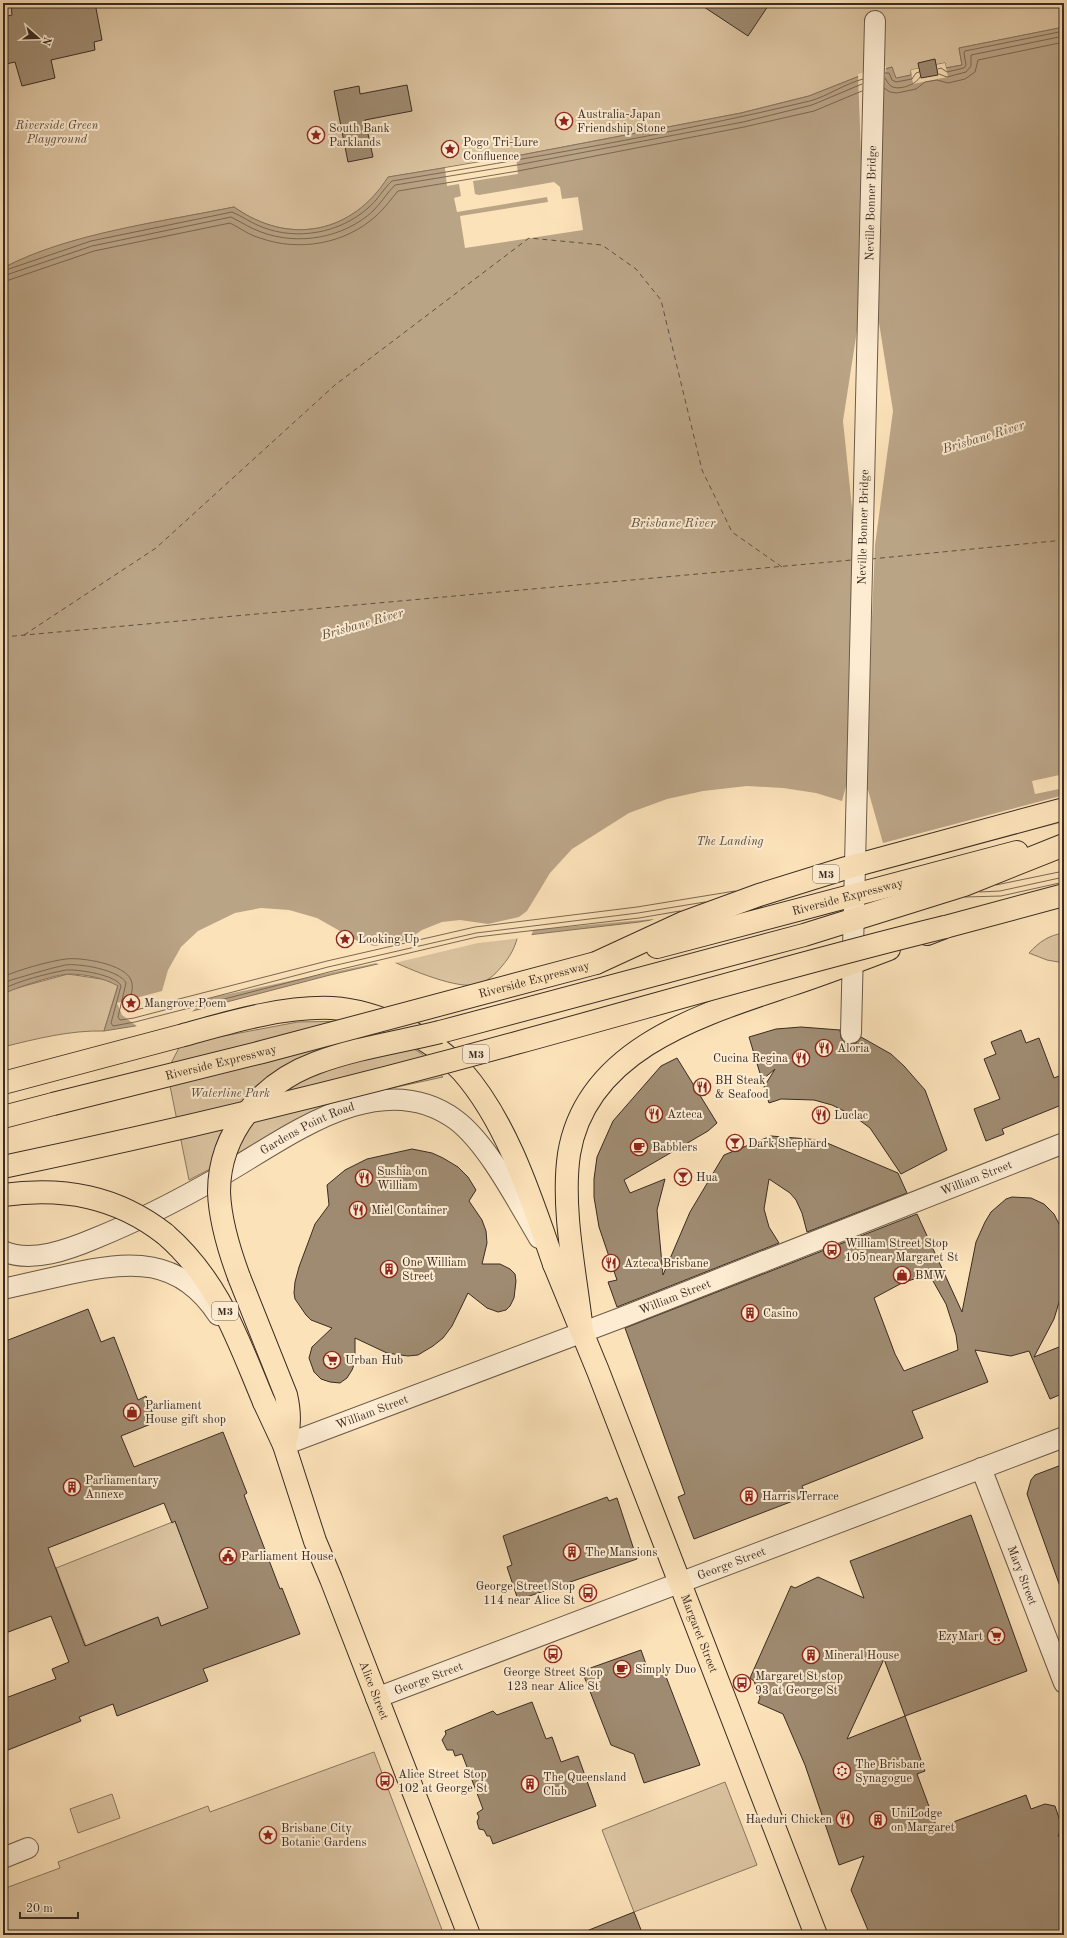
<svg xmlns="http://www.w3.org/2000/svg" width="1067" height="1938" font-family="'Old Standard TT',serif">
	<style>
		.green { fill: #dbc3a0; stroke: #8a7862 }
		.water { fill: #baa486; stroke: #87745e }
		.pier { fill: #fce2b9 }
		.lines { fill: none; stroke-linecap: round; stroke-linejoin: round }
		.shore { stroke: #7a6854; stroke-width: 1 }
		.ferry { stroke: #605041; stroke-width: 1; stroke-dasharray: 5 4; stroke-linecap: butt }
		.building { fill: #9f8b71; stroke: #3a2c23; fill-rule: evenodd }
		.minor-casing { stroke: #6a5a48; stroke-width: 22 }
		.major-casing { stroke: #3a2c23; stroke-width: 24 }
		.highway-casing { stroke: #3a2c23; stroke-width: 24 }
		.minor { stroke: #fdecd2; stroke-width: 20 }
		.major { stroke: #fce2b9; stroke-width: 22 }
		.highway { stroke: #fce2b9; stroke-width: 22 }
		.highway-bridge-casing { stroke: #3a2c23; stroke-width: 24; stroke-linecap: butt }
		.highway-bridge { stroke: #fce2b9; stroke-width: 22 }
		.labels { text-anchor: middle; stroke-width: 4; stroke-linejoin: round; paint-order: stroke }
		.shield { fill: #fdecd2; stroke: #746658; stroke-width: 1 }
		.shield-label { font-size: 11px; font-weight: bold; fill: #3a2c23 }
		.poi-label { font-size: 12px; fill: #3a2c23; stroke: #fdecd2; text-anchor: start }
		.park-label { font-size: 12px; font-style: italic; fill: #5a4a3c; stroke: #fdecd2 }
		.street-label { font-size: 12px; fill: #3a2c23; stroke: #fdecd2 }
		.water-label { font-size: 13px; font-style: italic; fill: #605041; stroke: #fdecd2 }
	</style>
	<rect width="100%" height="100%" fill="#fce2b9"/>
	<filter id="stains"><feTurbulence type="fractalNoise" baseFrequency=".005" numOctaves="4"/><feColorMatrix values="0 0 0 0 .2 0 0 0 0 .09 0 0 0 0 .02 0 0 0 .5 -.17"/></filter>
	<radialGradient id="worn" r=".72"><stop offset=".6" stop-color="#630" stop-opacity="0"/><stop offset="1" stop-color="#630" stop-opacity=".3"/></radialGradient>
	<g class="green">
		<path d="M3 3H1064V27L959 48 962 65 946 68 945 63 919 68 911 75 895 79 892 67 857 77 809 96 741 113 516 156 389 177C352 234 289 246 234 207 161 222 69 234 3 268Z"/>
		<path d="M1064 933V963L1047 960 1029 953C1039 942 1049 935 1064 933Z"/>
		<path d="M518 934C516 946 510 957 502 966 495 975 486 983 474 985 452 988 403 967 382 956Z"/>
		<path d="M68 974 108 980 118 985 104 1031C71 1030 35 1039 3 1047V994L13 989Z"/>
		<path d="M351 1021 384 1031 422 1054 443 1077 392 1088 334 1104 189 1180 167 1071 181 1044 298 1022Z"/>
		<path d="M175 1521 208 1608 161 1626 158 1617 112 1635 89 1654 56 1568Z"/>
		<path d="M374 1752 444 1935H3V1889L60 1868 58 1862 208 1806 210 1812Z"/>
		<path d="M725 1782 757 1865 634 1912 602 1830Z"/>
		<path d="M112 1794 120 1818 78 1833 70 1809Z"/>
	</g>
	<path class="water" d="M1064 27V885L757 902 639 922 477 941 330 975 135 1026 104 1031 118 986C104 978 85 974 69 974 57 974 15 988 3 994V268C69 233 161 222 234 207 289 246 352 234 388 177L516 156 741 113 809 96 857 77 892 67 896 78 911 75V70L945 63 946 68 962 65 959 48Z"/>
	<g class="pier">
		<path d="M945 63 948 77 913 84 911 70Z"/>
		<path d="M886 66 878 153 877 310 893 411 875 545 865 789 868 790 883 843 1064 795V815L912 861 1064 822V887L1002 902 855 907 757 904 646 923 654 919 533 930 531 937 478 943 382 966 376 963 209 998 189 1014 138 1027 122 1015 117 1003 162 991 168 970 181 947 198 931 235 913 261 908 289 910 317 918 361 943 375 946 407 940 422 930 442 922 460 920 488 924 519 917 527 911 550 873 572 849 629 813 667 799 703 791 747 786 783 788 816 793 842 801 846 786 849 787 856 546 843 421 860 311 861 154 858 74Z"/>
		<path d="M516 156 518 174 473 181 475 194 479 195 554 182 560 187 562 199 578 197 583 230 465 248 460 216 548 202 547 197 457 212 454 198 461 196 459 184 447 186 445 168Z"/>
		<path d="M1064 774V788L1035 794 1032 781Z"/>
	</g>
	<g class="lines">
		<g class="shore">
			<path d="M938 69 941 68 947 72 964 68 966 65 964 53 965 51 1064 31"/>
			<path d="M885 73H889L892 80 896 82 912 79 916 73 919 72"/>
			<path d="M939 74 947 77 966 72 971 66V55L1064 36"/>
			<path d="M885 78C887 81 888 84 891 86 898 91 916 85 920 77"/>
			<path d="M884 88 890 92 897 93 916 89 925 82 937 80 948 83 965 79 975 72 978 60 1064 42"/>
			<path d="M3 271 91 241 232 212C242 216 251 223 262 227 297 241 340 233 368 208 378 200 383 189 392 181 531 158 672 134 810 101 828 96 844 84 863 79"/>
			<path d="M3 276 92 246 231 217C241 222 250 228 261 232 298 246 344 238 373 211 381 203 387 193 395 185L517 165 743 122 812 105 862 84"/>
			<path d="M3 282 94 251 230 223C240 228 249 235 260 238 299 252 345 244 376 216 385 208 391 199 398 191L518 171 744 127 814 111 862 91"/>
			<path d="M996 885 1064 871"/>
			<path d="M980 892 1000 891 1064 877"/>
			<path d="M965 897 1001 896 1064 882"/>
			<path d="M3 977C17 970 50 961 66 959 81 957 125 964 131 980 135 989 129 1001 126 1010L128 1012 327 961 475 927 637 907 735 891"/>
			<path d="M3 984 11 980C29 975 47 969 65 965 79 963 120 970 126 983L118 1017 120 1020 134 1018 328 967 476 933 638 913 705 902"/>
			<path d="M3 989C21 980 46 974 66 970 77 969 117 975 121 986L111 1023 113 1026 135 1022 329 972 477 937 639 918 680 911"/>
		</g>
		<g class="ferry">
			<path d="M871 559 1064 540"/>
			<path d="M24 635 156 548 335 385 529 238 602 245 636 269 661 300 702 470 732 532 782 567"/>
			<path d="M3 637 852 560"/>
		</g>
	</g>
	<g class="building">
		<path d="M11 3H95L102 40 94 42 95 50 51 60 55 78 22 86 15 62 6 64 3 50V17L12 15Z"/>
		<path d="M698 3H770L748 36Z"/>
		<path d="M935 59 938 75 921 78 918 63Z"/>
		<path d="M407 85 412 111 365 120 373 157 348 162 334 91 359 86 360 94Z"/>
		<path d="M801 1027 840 1030 841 1038 845 1043H856L861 1037 891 1054 904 1066 925 1090 947 1150 901 1174 870 1128 854 1116 832 1105 814 1100 781 1099 769 1103 764 1087 775 1069 762 1080 749 1037 776 1029Z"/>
		<path d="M1021 1030 1026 1043 1039 1038 1054 1078 1064 1074V1104L1002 1129 1004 1134 986 1141 974 1109 1000 1099 984 1059 996 1054 991 1042Z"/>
		<path d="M677 1058 717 1123 708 1131 624 1180 630 1193 665 1179 657 1210 663 1275 690 1212 724 1155 771 1136 820 1140 898 1173 907 1193 807 1232 802 1213 796 1200 790 1193 769 1179 764 1209 769 1227 779 1243 617 1307 608 1282 617 1280 599 1227 594 1197V1179L597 1157 613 1121 661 1066Z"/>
		<path d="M412 1149 432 1153 443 1158 458 1167 468 1177 476 1190 469 1201 482 1220 486 1231 487 1243 482 1264H500L510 1269 515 1274 516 1281 514 1298 510 1306 506 1310 498 1312 487 1308 468 1293 452 1326 443 1338 433 1346 418 1355 408 1356 387 1353 355 1338V1362L352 1370 347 1378 340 1383 330 1382 321 1379 314 1372 309 1358 312 1347 332 1328 311 1320 306 1315 295 1299 294 1293 295 1282 299 1267 315 1224 329 1205 327 1185 345 1170 367 1159Z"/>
		<path d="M1012 1197 1031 1198 1044 1204 1054 1214 1061 1228 1064 1240V1286L1054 1319 1034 1357 1064 1345V1393L1050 1399 1029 1351 1011 1356 975 1350 988 1382 912 1411 923 1438 802 1486 806 1496 694 1539 678 1497 685 1494 625 1328 917 1214 962 1312 976 1242 985 1222 991 1212 1006 1199ZM929 1274 946 1304 956 1335 958 1350 904 1371 895 1354 874 1298 902 1283Z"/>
		<path d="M88 1309 101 1342 114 1337 138 1400 146 1396 156 1422 121 1436 134 1467 223 1432 247 1493 244 1495 280 1589 282 1588 300 1634 203 1669 208 1681 117 1716 113 1704 79 1717 81 1721 3 1752V1699L56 1679 52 1669 69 1662 51 1616 3 1634V1342ZM164 1503 172 1523 175 1521 208 1608 161 1626 158 1617 85 1646 48 1548Z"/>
		<path d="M1064 1464V1592H1062L1027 1494 1031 1480 1035 1475Z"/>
		<path d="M607 1497 609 1501 617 1498 637 1559 518 1600 507 1567 512 1565 503 1536Z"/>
		<path d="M971 1515 1027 1671 905 1716 925 1771 917 1774 937 1828 1026 1795 1031 1809 1045 1804 1055 1806 1062 1827 1058 1836 1064 1839V1935H870L851 1890 864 1856 839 1865 805 1765 783 1714 758 1703 760 1698 754 1681 750 1678 791 1586 795 1588 818 1577 864 1598 850 1561ZM884 1659 905 1716 847 1739Z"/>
		<path d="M641 1650 647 1667 665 1674 700 1765 644 1783 634 1754 611 1745 582 1671Z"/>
		<path d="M532 1702 546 1739 552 1737 561 1762 578 1756 596 1806 493 1844 490 1836H487L484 1830 479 1829 477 1822 479 1817 477 1813 483 1809 462 1754 455 1756 453 1750H447L442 1740 446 1734 445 1731 493 1711 497 1715Z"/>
		<path d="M634 1912 643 1935H579V1934Z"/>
	</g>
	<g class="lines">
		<defs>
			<g id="minor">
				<path id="s1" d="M851 1033 875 21"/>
				<path id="s2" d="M3 1251C31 1264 70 1249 96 1238 138 1221 179 1200 219 1177 286 1139 379 1063 456 1120 488 1144 518 1203 539 1238"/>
				<path d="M3 1289C25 1284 47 1279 69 1274 130 1260 180 1257 218 1315"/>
				<path id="s3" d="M284 1445 623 1317 1064 1143"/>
				<path id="s4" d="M981 1468 1064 1683"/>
				<path id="s5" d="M376 1698 1064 1437"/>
				<path d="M3 1858 28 1848"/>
			</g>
			<g id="major">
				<path id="s6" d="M554 1264 598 1371 816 1935"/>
				<path id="s7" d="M264 1402 284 1445 315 1541 331 1579 469 1935"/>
			</g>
			<g id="highway">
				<path d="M927 934 945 927 1064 895"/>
				<path id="s8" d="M657 947 1017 852"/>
				<path d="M596 963 685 922 759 895 846 868 1064 809"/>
				<path d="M440 1032 804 935 964 885 1064 845"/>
				<path d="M3 1083C62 1067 121 1052 180 1036 227 1023 282 1006 332 1008 379 1011 431 1037 462 1071 508 1123 532 1201 554 1264"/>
				<path d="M3 1117 53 1104"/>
				<path d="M165 1234C219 1281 237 1338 264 1402"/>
				<path d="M239 1277 286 1395C290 1412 291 1428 284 1445"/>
				<path d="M582 1331C576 1276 561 1209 569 1154 586 1049 701 1015 787 986 821 975 855 962 889 949"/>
			</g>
		</defs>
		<use href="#minor" class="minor-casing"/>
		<use href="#major" class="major-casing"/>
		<use href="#highway" class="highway-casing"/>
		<use href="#minor" class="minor"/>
		<use href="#major" class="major"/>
		<use href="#highway" class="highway"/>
		<defs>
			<g id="highway-bridge">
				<path id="s9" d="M53 1104 262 1052 596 963"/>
				<path d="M3 1167C175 1131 346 1090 516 1043 659 1004 801 962 945 927"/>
				<path d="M3 1195C64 1187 116 1196 165 1234"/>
				<path d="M239 1277C229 1250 220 1221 219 1192 219 1132 262 1083 316 1063 356 1048 399 1042 440 1032"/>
			</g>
		</defs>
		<use href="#highway-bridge" class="highway-bridge-casing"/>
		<use href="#highway-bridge" class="highway-bridge"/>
	</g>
	<defs>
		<symbol id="sight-ring" viewBox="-11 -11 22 22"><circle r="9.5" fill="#fdecd2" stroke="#8f2418" stroke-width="1.5"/><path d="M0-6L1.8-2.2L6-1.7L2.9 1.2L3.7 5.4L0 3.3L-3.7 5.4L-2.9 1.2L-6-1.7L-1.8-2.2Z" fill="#8f2418"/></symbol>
		<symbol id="restaurant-ring" viewBox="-11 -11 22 22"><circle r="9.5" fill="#fdecd2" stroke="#8f2418" stroke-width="1.5"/><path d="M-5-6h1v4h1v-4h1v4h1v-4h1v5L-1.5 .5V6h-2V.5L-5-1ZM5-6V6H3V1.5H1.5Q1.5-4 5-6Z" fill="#8f2418"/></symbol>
		<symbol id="bar-ring" viewBox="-11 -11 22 22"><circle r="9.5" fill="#fdecd2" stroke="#8f2418" stroke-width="1.5"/><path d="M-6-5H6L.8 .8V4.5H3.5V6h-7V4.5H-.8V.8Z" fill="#8f2418"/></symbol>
		<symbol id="cafe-ring" viewBox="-11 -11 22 22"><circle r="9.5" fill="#fdecd2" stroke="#8f2418" stroke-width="1.5"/><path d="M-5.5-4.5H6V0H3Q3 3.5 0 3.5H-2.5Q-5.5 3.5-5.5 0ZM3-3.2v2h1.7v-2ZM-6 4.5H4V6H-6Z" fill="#8f2418"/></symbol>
		<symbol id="bus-ring" viewBox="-11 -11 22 22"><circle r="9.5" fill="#fdecd2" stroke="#8f2418" stroke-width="1.5"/><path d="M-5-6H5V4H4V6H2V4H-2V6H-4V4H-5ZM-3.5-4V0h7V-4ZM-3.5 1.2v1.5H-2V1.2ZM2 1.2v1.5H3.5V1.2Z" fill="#8f2418"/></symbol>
		<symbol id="building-ring" viewBox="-11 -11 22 22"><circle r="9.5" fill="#fdecd2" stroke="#8f2418" stroke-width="1.5"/><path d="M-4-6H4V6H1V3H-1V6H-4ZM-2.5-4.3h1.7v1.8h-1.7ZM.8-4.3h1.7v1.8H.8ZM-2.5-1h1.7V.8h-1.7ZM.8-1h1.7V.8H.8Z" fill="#8f2418"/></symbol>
		<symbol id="shop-ring" viewBox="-11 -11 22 22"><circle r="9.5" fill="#fdecd2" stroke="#8f2418" stroke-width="1.5"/><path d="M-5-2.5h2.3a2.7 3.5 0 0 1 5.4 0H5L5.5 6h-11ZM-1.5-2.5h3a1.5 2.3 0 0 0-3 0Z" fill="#8f2418"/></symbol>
		<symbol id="supermarket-ring" viewBox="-11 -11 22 22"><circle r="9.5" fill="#fdecd2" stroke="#8f2418" stroke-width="1.5"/><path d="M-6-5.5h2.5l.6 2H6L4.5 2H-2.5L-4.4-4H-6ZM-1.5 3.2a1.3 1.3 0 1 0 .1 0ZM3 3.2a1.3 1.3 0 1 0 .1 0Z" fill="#8f2418"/></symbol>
		<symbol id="civic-ring" viewBox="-11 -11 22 22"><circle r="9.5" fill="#fdecd2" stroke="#8f2418" stroke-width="1.5"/><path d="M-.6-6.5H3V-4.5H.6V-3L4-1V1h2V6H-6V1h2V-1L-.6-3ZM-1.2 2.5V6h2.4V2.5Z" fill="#8f2418"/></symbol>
		<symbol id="synagogue-ring" viewBox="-11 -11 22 22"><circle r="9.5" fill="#fdecd2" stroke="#8f2418" stroke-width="1.5"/><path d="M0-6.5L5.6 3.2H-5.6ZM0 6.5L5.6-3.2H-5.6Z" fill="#8f2418"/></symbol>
	</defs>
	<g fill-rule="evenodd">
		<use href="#sight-ring" x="554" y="111" width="20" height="20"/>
		<use href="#sight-ring" x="306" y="125" width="20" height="20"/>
		<use href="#sight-ring" x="440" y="139" width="20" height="20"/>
		<use href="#sight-ring" x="335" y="929" width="20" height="20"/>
		<use href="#sight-ring" x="121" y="993" width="20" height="20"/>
		<use href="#restaurant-ring" x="814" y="1038" width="20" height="20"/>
		<use href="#restaurant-ring" x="791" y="1048" width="20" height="20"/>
		<use href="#restaurant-ring" x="692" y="1077" width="20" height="20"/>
		<use href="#restaurant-ring" x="644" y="1104" width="20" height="20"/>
		<use href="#restaurant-ring" x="811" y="1105" width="20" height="20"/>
		<use href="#bar-ring" x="725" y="1133" width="20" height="20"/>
		<use href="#cafe-ring" x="629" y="1137" width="20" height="20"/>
		<use href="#bar-ring" x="673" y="1167" width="20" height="20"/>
		<use href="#restaurant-ring" x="354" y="1168" width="20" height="20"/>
		<use href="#restaurant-ring" x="348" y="1200" width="20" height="20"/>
		<use href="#bus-ring" x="822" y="1240" width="20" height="20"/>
		<use href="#restaurant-ring" x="601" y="1253" width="20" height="20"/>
		<use href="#building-ring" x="379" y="1259" width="20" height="20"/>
		<use href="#shop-ring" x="892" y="1265" width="20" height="20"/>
		<use href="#building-ring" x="740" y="1303" width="20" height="20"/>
		<use href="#supermarket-ring" x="322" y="1350" width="20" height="20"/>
		<use href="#shop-ring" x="122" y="1402" width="20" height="20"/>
		<use href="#building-ring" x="62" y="1477" width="20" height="20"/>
		<use href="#building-ring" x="739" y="1486" width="20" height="20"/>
		<use href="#building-ring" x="562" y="1542" width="20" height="20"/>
		<use href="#civic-ring" x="218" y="1546" width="20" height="20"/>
		<use href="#bus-ring" x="578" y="1583" width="20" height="20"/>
		<use href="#supermarket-ring" x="986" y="1626" width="20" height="20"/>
		<use href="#bus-ring" x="543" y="1644" width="20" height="20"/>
		<use href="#building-ring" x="801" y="1645" width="20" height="20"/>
		<use href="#cafe-ring" x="612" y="1659" width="20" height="20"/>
		<use href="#bus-ring" x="732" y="1673" width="20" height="20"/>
		<use href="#synagogue-ring" x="832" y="1761" width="20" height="20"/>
		<use href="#bus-ring" x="375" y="1771" width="20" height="20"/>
		<use href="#building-ring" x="520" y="1774" width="20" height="20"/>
		<use href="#restaurant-ring" x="835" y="1809" width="20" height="20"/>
		<use href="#building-ring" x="868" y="1810" width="20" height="20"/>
		<use href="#sight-ring" x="258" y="1825" width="20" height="20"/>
	</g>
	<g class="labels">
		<g class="shield">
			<rect x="813" y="865" width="26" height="18" rx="3"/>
			<rect x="463" y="1045" width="26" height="18" rx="3"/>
			<rect x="212" y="1302" width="26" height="18" rx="3"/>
		</g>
		<g class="shield-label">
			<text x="826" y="878">M3</text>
			<text x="476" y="1058">M3</text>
			<text x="225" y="1315">M3</text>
		</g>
		<g class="poi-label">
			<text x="577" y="118">Australia-Japan<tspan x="577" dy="14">Friendship Stone</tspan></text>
			<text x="329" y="132">South Bank<tspan x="329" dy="14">Parklands</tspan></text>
			<text x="463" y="146">Pogo Tri-Lure<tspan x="463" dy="14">Confluence</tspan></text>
			<text x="358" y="943">Looking Up</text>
			<text x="144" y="1007">Mangrove Poem</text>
			<text x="837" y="1052">Aloria</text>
			<text x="788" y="1062" text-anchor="end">Cucina Regina</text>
			<text x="715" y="1084">BH Steak<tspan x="715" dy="14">&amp; Seafood</tspan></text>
			<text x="667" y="1118">Azteca</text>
			<text x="834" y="1119">Luclac</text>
			<text x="748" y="1147">Dark Shephard</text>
			<text x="652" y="1151">Babblers</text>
			<text x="377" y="1175">Sushia on<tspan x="377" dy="14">William</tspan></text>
			<text x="696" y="1181">Hua</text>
			<text x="371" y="1214">Miel Container</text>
			<text x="845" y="1247">William Street Stop<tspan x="845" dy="14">105 near Margaret St</tspan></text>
			<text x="402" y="1266">One William<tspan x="402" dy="14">Street</tspan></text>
			<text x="624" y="1267">Azteca Brisbane</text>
			<text x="915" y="1279">BMW</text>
			<text x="763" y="1317">Casino</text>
			<text x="345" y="1364">Urban Hub</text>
			<text x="145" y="1409">Parliament<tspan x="145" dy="14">House gift shop</tspan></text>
			<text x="85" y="1484">Parliamentary<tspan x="85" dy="14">Annexe</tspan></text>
			<text x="762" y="1500">Harris Terrace</text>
			<text x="585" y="1556">The Mansions</text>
			<text x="241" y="1560">Parliament House</text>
			<text x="575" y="1590" text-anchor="end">George Street Stop<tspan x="575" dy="14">114 near Alice St</tspan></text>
			<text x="983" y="1640" text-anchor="end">EzyMart</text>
			<text x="824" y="1659">Mineral House</text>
			<text x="635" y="1673">Simply Duo</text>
			<text x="553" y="1676" text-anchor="middle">George Street Stop<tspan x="553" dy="14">123 near Alice St</tspan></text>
			<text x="755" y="1680">Margaret St stop<tspan x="755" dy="14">93 at George St</tspan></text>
			<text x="855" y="1768">The Brisbane<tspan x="855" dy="14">Synagogue</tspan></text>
			<text x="398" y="1778">Alice Street Stop<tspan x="398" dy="14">102 at George St</tspan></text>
			<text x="543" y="1781">The Queensland<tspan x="543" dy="14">Club</tspan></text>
			<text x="891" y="1817">UniLodge<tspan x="891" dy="14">on Margaret</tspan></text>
			<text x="832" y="1823" text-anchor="end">Haeduri Chicken</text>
			<text x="281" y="1832">Brisbane City<tspan x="281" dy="14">Botanic Gardens</tspan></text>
		</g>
		<g class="park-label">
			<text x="57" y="129">Riverside Green<tspan x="57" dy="14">Playground</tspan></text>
			<text x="730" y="845">The Landing</text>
			<text x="230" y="1097">Waterline Park</text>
		</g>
		<g class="street-label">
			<text dy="4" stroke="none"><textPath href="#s1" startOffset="830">Neville Bonner Bridge</textPath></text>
			<text dy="4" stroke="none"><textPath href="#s1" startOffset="506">Neville Bonner Bridge</textPath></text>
			<text dy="4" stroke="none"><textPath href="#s8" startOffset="197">Riverside Expressway</textPath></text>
			<text dy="4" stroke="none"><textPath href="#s9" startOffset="497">Riverside Expressway</textPath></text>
			<text dy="4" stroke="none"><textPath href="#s9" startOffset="173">Riverside Expressway</textPath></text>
			<text dy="4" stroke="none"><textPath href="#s2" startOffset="335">Gardens Point Road</textPath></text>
			<text dy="4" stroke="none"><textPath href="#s3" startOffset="742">William Street</textPath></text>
			<text dy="4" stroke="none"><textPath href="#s3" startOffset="418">William Street</textPath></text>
			<text dy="4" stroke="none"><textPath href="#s3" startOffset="94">William Street</textPath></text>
			<text dy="4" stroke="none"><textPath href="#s5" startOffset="380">George Street</textPath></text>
			<text dy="4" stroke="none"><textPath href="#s4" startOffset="115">Mary Street</textPath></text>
			<text dy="4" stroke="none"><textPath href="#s6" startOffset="397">Margaret Street</textPath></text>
			<text dy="4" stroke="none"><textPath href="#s5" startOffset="56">George Street</textPath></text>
			<text dy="4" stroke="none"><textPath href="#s7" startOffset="309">Alice Street</textPath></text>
		</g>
		<g class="water-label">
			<text transform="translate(983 436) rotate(-17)" y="5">Brisbane River</text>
			<text x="673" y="527">Brisbane River</text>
			<text transform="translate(362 623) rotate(-16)" y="5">Brisbane River</text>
		</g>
	</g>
	<rect width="1067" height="1938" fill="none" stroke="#fce2b9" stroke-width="16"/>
	<rect x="4" y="4" width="1059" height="1930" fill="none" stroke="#3a2c23" stroke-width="2"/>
	<rect x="8" y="8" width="1051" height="1922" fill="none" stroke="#3a2c23"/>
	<g transform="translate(38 38) rotate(110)" stroke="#fdecd2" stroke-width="3" paint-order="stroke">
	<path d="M0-3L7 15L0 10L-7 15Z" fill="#3a2c23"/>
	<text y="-6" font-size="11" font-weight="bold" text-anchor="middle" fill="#3a2c23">N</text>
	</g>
	<path d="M20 1912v6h58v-6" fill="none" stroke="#3a2c23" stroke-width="2"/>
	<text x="26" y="1912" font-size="12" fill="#3a2c23" stroke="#fdecd2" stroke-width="3" paint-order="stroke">20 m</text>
	<rect width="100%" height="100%" filter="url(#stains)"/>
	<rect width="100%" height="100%" fill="url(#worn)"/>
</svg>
